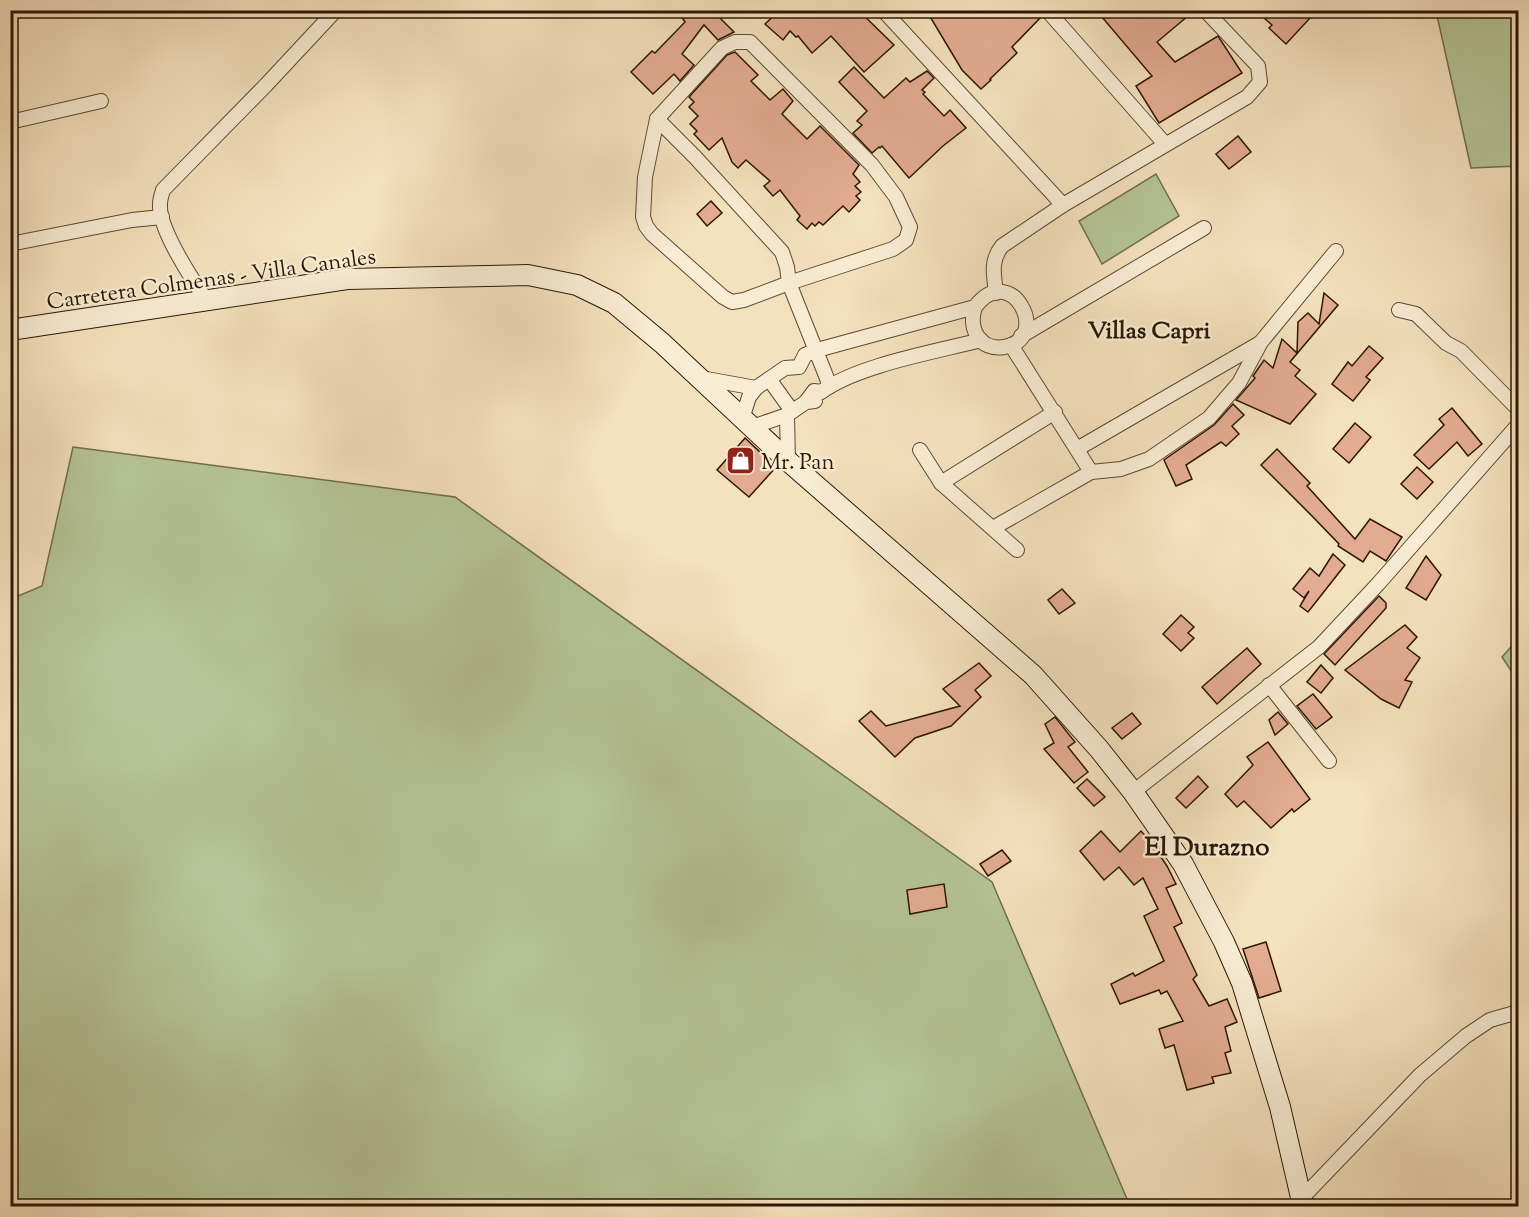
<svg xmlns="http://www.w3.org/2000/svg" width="1529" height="1217" font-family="'Sorts Mill Goudy',serif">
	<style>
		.green { fill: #b5c496; stroke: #706e4c; stroke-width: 1.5 }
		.building { fill: #e3ab91; stroke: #2c1702; stroke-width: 1.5 }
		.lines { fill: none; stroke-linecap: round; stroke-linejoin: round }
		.street-casing { stroke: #5e4a31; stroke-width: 16 }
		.secondary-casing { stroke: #2c1702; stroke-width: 22 }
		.street { stroke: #f8ecd4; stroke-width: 14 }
		.secondary { stroke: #f8ecd4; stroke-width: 20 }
		.labels { text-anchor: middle; stroke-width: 4.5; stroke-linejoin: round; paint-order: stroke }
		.street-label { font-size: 22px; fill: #2c1702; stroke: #f8ecd4 }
		.poi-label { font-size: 22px; fill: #2c1702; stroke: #f8ecd4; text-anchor: start }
		.neighbourhood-label { font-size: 24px; font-weight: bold; fill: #2c1702; stroke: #f8ecd4 }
		.quarter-label { font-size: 26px; font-weight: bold; fill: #2c1702; stroke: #f8ecd4 }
	</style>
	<rect width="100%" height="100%" fill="#f4e1bd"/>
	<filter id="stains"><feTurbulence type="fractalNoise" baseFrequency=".00333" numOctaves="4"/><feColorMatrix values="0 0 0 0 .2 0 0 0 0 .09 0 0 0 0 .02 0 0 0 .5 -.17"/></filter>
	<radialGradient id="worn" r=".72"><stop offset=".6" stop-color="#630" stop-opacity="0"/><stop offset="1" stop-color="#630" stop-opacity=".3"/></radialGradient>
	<g class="green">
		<path d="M1436 11H1518V166L1471 168Z"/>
		<path d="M1156 174 1179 216 1102 264 1079 221Z"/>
		<path d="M73 447 455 497 992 882 1130 1206H11V599L42 586Z"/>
		<path d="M1518 639V681L1502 657Z"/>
	</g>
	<g class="building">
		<path d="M677 10H715L721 19 734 32 718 40 704 25 682 54 694 65 680 81 674 74 653 94 631 72 652 51 655 53 685 22Z"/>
		<path d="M780 10H858L894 45 864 72 831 36 812 53 798 36 796 37 790 31 783 40 765 24Z"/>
		<path d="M926 10H1038L1041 17 1012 47 1017 53 990 79 991 80 981 89 962 70Z"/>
		<path d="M1096 10H1195L1157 42 1175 62 1218 36 1242 73 1159 123 1136 86 1152 76Z"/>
		<path d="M1255 10H1302L1310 18 1286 44 1269 28 1272 25Z"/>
		<path d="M735 52 758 75 751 81 770 100 783 89 793 101 782 114 807 139 820 126 859 165 853 174 860 182 855 186 861 192 856 196 860 200 849 212 843 206 823 225 819 222 815 226 812 223 807 229 797 220 800 216 780 190 773 196 764 186 770 181 746 160 738 168 732 162 722 138 709 150 694 134 697 131 690 124 698 116 689 107 694 102 689 97 727 55Z"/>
		<path d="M854 67 884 98 906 78 910 82 927 71 934 78 922 90 925 92 923 94 944 116 950 110 966 128 943 146 909 178 882 146 880 148 879 147 872 153 853 133 862 125 857 121 867 111 839 82Z"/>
		<path d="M1238 136 1251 152 1229 169 1216 154Z"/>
		<path d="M711 201 722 213 707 226 697 214Z"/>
		<path d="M1324 293 1338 305 1290 362 1300 370 1295 376 1316 394 1290 424 1236 400 1255 378 1253 376 1264 360 1273 368 1282 339 1297 353 1298 322 1308 313 1319 324Z"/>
		<path d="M1369 346 1383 358 1366 377 1370 380 1353 401 1332 384 1348 362 1352 366Z"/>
		<path d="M1233 404 1244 415 1232 426 1239 434 1226 446 1221 442 1186 465 1192 479 1176 486 1164 460 1214 425Z"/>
		<path d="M1452 408 1482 444 1468 456 1457 442 1429 469 1414 455 1444 425 1439 419Z"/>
		<path d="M1355 423 1371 437 1349 463 1333 449Z"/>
		<path d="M745 438 776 467 749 497 717 470Z"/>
		<path d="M1277 449 1310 483 1307 486 1355 539 1370 519 1402 537 1386 561 1370 551 1363 562 1338 546 1339 544 1313 517 1261 465Z"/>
		<path d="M1417 467 1433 482 1417 499 1401 484Z"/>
		<path d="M1333 554 1345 565 1308 612 1300 606 1309 591 1304 598 1293 589 1310 568 1319 576Z"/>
		<path d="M1426 556 1441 575 1426 600 1406 588Z"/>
		<path d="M1062 589 1075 603 1059 614 1048 600Z"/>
		<path d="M1379 596 1386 603V608L1335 665 1324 654Z"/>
		<path d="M1181 615 1194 627 1188 633 1194 638 1181 651 1163 634Z"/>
		<path d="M1405 625 1417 637 1407 648 1420 658 1405 680 1412 682 1399 708 1381 699 1345 670Z"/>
		<path d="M1247 648 1261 664 1217 704 1202 687Z"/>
		<path d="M979 663 991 676 975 690 981 697 951 726 915 738 895 757 859 721 871 711 886 726 960 706 943 689Z"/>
		<path d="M1321 665 1333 678 1321 693 1307 682Z"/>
		<path d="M1313 694 1332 717 1316 729 1297 706Z"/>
		<path d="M1278 712 1288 724 1275 735 1269 720Z"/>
		<path d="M1132 713 1141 724 1122 739 1112 728Z"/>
		<path d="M1055 717 1075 742 1068 747 1088 772 1074 783 1044 749 1054 743 1045 724Z"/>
		<path d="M1268 742 1310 799 1294 812 1292 809 1271 828 1244 801 1237 807 1225 794 1253 765 1247 757Z"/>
		<path d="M1198 776 1208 787 1186 808 1176 798Z"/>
		<path d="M1087 779 1105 797 1094 806 1077 788Z"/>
		<path d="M1101 831 1120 852 1141 831 1151 842 1167 866 1176 884 1166 888 1182 923 1174 927 1197 975 1193 979 1209 1006 1227 999 1237 1022 1225 1027 1231 1051 1225 1053 1231 1073 1212 1077 1214 1083 1187 1090 1174 1045 1165 1048 1159 1029 1183 1021 1167 991 1161 994 1159 990 1120 1004 1111 984 1133 973 1135 976 1164 961 1144 916 1158 909 1143 878 1134 885 1119 867 1104 880 1080 851Z"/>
		<path d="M1002 850 1011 861 988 876 980 864Z"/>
		<path d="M944 884 947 907 910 914 907 890Z"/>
		<path d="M1266 942 1281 991 1259 998 1243 949Z"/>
	</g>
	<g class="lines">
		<defs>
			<g id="street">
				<path d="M883 10 1063 205"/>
				<path d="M1047 10 1165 144"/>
				<path d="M735 42H750L872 165 896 197 910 227 906 240 893 249 789 283 744 300 732 302 723 297 652 234 646 226 643 217 645 177 657 119 722 48Z"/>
				<path d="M657 119 695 157 782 252 787 267 789 283 830 386"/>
				<path d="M10 122 101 101"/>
				<path d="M10 244 132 220 162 217"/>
				<path d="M996 293C994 275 990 261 1002 246L1063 205 1247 97 1260 82 1258 66 1205 10"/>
				<path d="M207 301C193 281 158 228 160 204 160 199 162 194 163 190L266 85 336 10"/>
				<path d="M1399 310 1416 314 1446 343 1461 351 1518 409"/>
				<path d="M1021 336 1204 228"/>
				<path d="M1011 345 1091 472"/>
				<path d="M701 378 756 388"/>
				<path d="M769 379 792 411"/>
				<path d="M806 402 814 391 821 392C858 365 935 352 981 340"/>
				<path d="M742 419 749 397 756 388 785 368 799 367 805 355 817 350 975 307C1011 259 1053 339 1004 347 979 351 968 328 975 307"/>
				<path d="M752 427 787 415"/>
				<path d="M1077 449 1260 343"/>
				<path d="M920 450 941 483 1017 550"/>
				<path d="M788 461 787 415 806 402 815 401"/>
				<path d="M941 483 1055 412"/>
				<path d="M993 528 1091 472 1121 469 1149 459 1209 418 1239 383 1261 342 1336 251"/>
				<path d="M1269 685 1329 761"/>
				<path d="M1133 792 1319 647 1378 584 1518 425"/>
				<path d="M1301 1199 1420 1075 1466 1036 1490 1020 1518 1012"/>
			</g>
			<path id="secondary" d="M10 330 347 279 528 275 577 285 614 303 662 343 788 461 1033 675 1099 749 1133 792 1183 864 1224 942 1242 983 1280 1107 1303 1206"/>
		</defs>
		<use href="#street" class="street-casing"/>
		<use href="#secondary" class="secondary-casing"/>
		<use href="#street" class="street"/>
		<use href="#secondary" class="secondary"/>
	</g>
	<defs>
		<symbol id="shop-square" viewBox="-11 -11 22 22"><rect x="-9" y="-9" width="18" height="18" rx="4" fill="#8f2418" stroke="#f8ecd4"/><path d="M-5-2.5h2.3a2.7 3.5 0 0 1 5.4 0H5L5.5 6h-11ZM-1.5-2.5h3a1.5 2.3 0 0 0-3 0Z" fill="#fff"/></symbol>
	</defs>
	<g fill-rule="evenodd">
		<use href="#shop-square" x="724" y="444" width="33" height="33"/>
	</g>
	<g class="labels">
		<g class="street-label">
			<text transform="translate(211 278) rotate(-8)" y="8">Carretera Colmenas - Villa Canales</text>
		</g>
		<g class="poi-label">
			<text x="761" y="469">Mr. Pan</text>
		</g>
		<g class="neighbourhood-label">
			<text x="1149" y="338">Villas Capri</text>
		</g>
		<g class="quarter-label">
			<text x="1207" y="855">El Durazno</text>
		</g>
	</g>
	<rect width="1529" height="1217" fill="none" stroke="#f4e1bd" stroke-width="36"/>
	<rect x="12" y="12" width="1505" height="1193" fill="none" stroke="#2c1702" stroke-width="3"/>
	<rect x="18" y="18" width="1493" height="1181" fill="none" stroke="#2c1702" stroke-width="1.5"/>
	<rect width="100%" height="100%" filter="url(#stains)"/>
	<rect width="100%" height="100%" fill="url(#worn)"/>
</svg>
